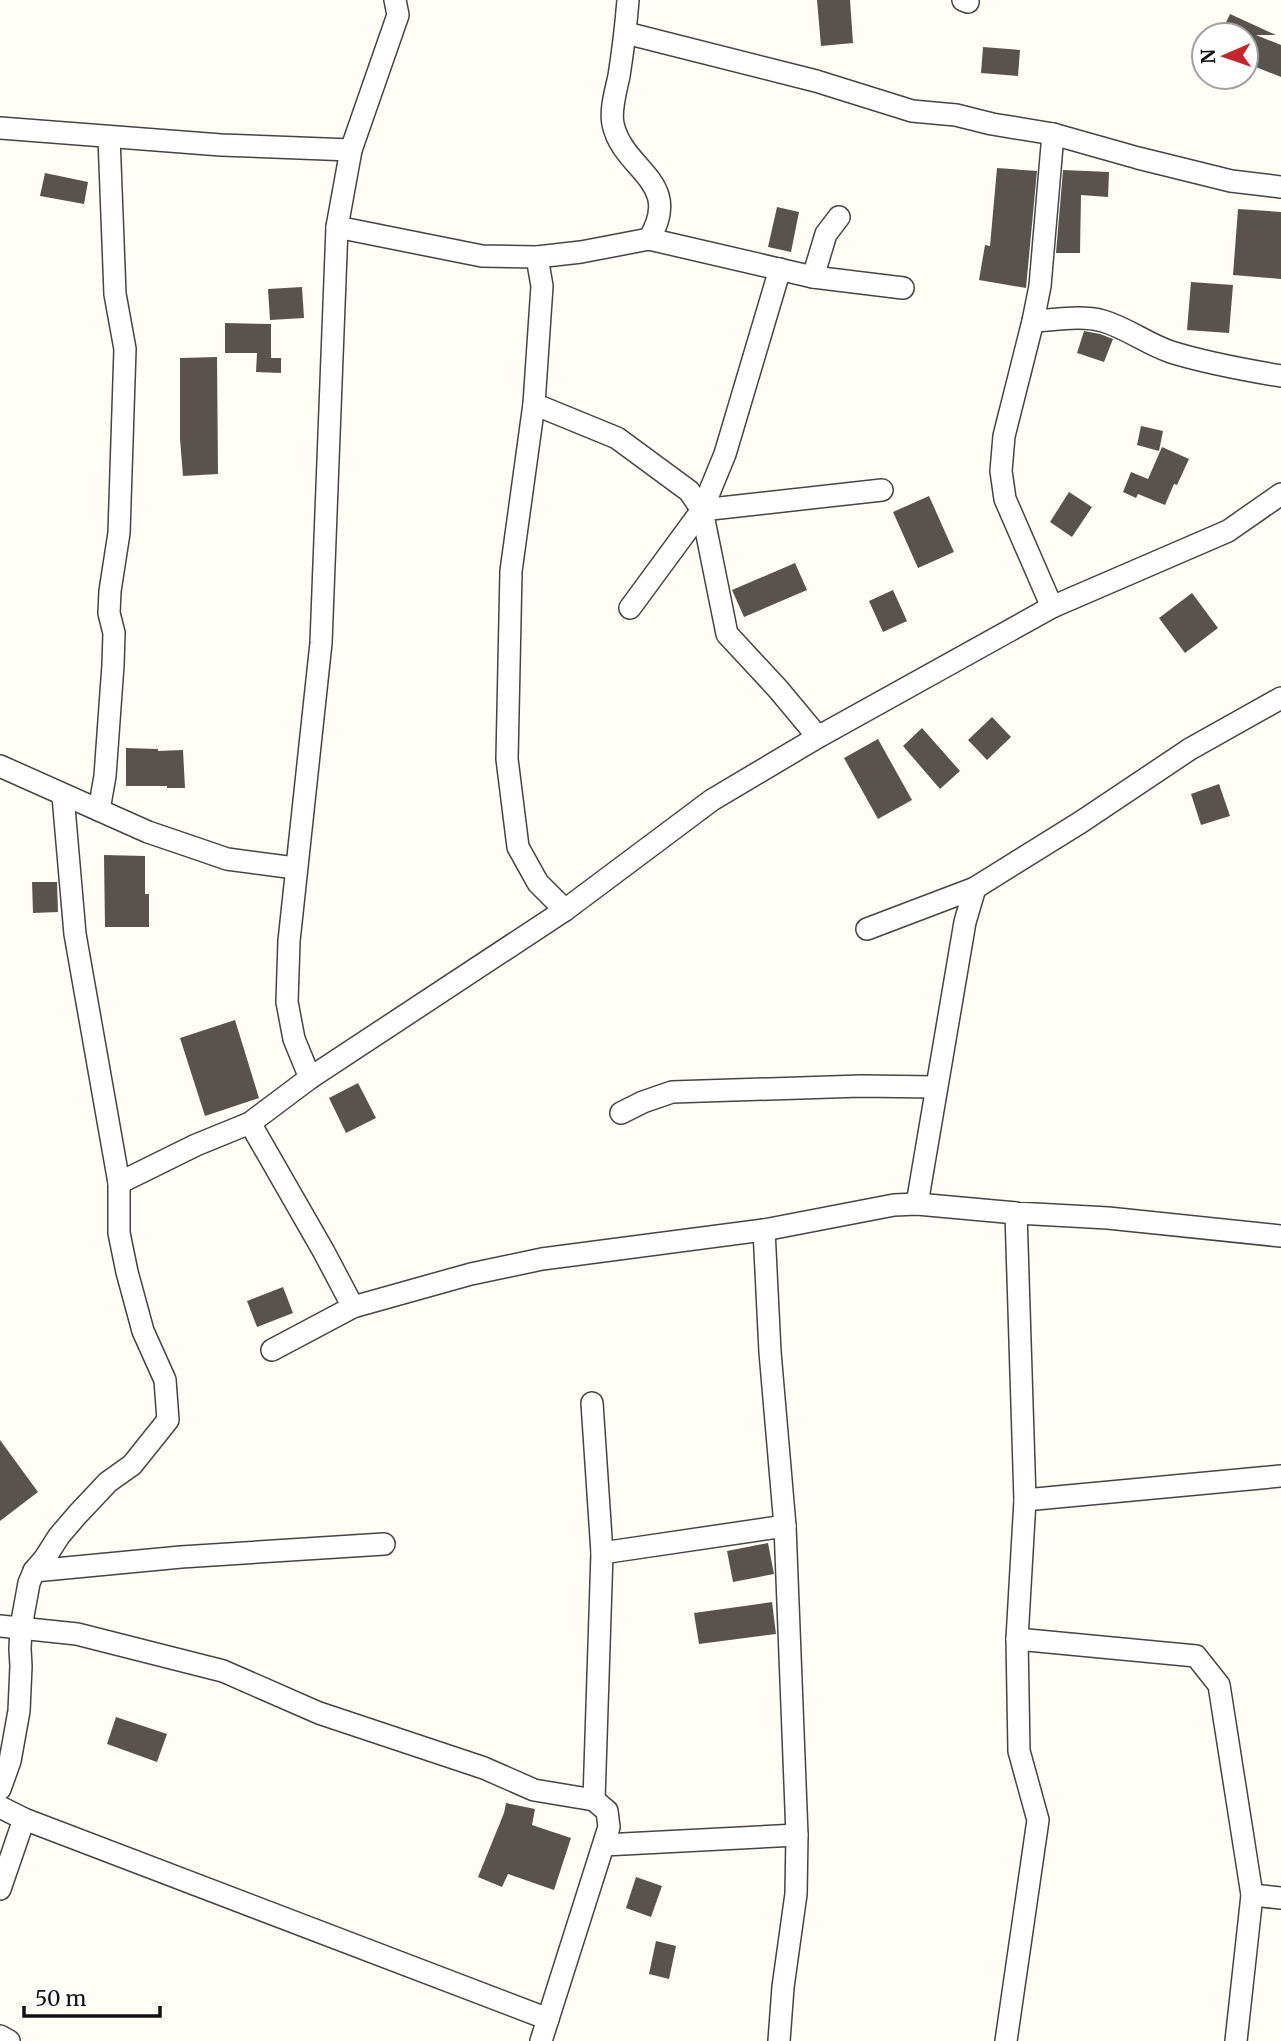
<svg xmlns="http://www.w3.org/2000/svg" width="1281" height="2041" font-family="Merriweather,serif">
	<style>
		.building { fill: #5a524d }
		.lines { fill: none; stroke-linecap: round; stroke-linejoin: round }
		.minor-casing { stroke: #444; stroke-width: 24 }
		.minor { stroke: #fff; stroke-width: 21 }
	</style>
	<rect width="100%" height="100%" fill="#fffdf5"/>
	<g class="building">
		<path d="M817 0H850L853 43 821 46Z"/>
		<path d="M1230 14 1276 35H1256L1281 45V77L1246 63V35H1220Z"/>
		<path d="M983 47 1020 50 1018 76 981 73Z"/>
		<path d="M997 168 1037 171 1026 288 979 280 985 245 990 246Z"/>
		<path d="M1063 170 1109 172 1108 197 1081 195 1080 253H1056Z"/>
		<path d="M45 173 88 182 84 204 40 196Z"/>
		<path d="M777 207 799 212 791 252 768 247Z"/>
		<path d="M1238 209 1281 212V279L1233 275Z"/>
		<path d="M1191 282 1233 285 1229 333 1187 330Z"/>
		<path d="M302 287 304 318 270 320 268 289Z"/>
		<path d="M225 323 271 324V358H281V373L256 372 257 353H225Z"/>
		<path d="M1084 331 1100 334 1113 339 1104 362 1077 353Z"/>
		<path d="M217 357 218 474 183 476 180 439V358Z"/>
		<path d="M1141 426 1163 431 1159 451 1137 445Z"/>
		<path d="M1162 447 1189 459 1177 485 1174 484 1165 505 1138 494 1136 498 1123 492 1131 472 1148 479Z"/>
		<path d="M1069 492 1092 507 1072 537 1050 522Z"/>
		<path d="M929 496 954 552 918 568 893 512Z"/>
		<path d="M795 563 807 590 744 617 732 590Z"/>
		<path d="M893 590 907 621 883 632 869 601Z"/>
		<path d="M1192 593 1218 628 1185 653 1159 618Z"/>
		<path d="M992 717 1011 737 987 760 968 740Z"/>
		<path d="M922 728 960 771 940 789 903 746Z"/>
		<path d="M878 739 912 800 878 819 844 758Z"/>
		<path d="M126 748 158 749V751L183 750 185 788H167V786H126Z"/>
		<path d="M1219 784 1230 816 1201 825 1191 794Z"/>
		<path d="M104 855 145 856V894H149V927H105Z"/>
		<path d="M32 882H57L58 912 33 913Z"/>
		<path d="M235 1020 259 1098 205 1116 180 1038Z"/>
		<path d="M358 1083 376 1118 346 1133 329 1098Z"/>
		<path d="M283 1287 293 1313 257 1327 247 1301Z"/>
		<path d="M0 1440 38 1492 0 1521Z"/>
		<path d="M768 1543 774 1574 733 1582 727 1551Z"/>
		<path d="M772 1602 776 1634 699 1644 694 1613Z"/>
		<path d="M116 1717 167 1734 157 1762 107 1744Z"/>
		<path d="M506 1803 535 1809 532 1825 571 1838 554 1890 508 1874 502 1887 478 1877 504 1813Z"/>
		<path d="M636 1877 662 1886 651 1917 626 1908Z"/>
		<path d="M656 1941 676 1946 669 1979 649 1974Z"/>
	</g>
	<g class="lines">
		<defs>
			<g id="minor">
				<path d="M963 0 968 2"/>
				<path d="M626 33 816 81 912 111 956 115 992 124 1053 134 1138 158 1231 181 1281 187"/>
				<path d="M0 128 221 145 351 150"/>
				<path d="M337 227 482 256 537 257 581 252 649 239C684 181 623 171 613 124 610 110 616 90 619 76 623 50 626 26 628 0"/>
				<path d="M649 239 813 277 903 288"/>
				<path d="M537 257 542 286 534 404 511 571 507 759 518 847 538 883 565 910"/>
				<path d="M813 277 826 234 839 217"/>
				<path d="M1033 321C1055 320 1081 315 1103 321 1127 328 1147 344 1171 352 1206 363 1245 370 1281 376"/>
				<path d="M534 404 617 438 689 491 702 510 727 634 778 689 818 737"/>
				<path d="M702 510 882 490"/>
				<path d="M1052 607 1005 499 1001 471 1004 436 1033 321 1040 286 1053 134"/>
				<path d="M630 608 702 510 725 454 780 269"/>
				<path d="M0 766 148 832 198 849 227 859 295 868"/>
				<path d="M99 810 105 776 113 665 114 633 109 613 110 591 119 533 125 349 115 294 109 137"/>
				<path d="M867 929 975 888 1081 822 1190 749 1281 698"/>
				<path d="M310 1078 294 1039 287 1002 289 941 321 643 337 227 351 150 398 15 395 0"/>
				<path d="M621 1113 643 1102 672 1092 861 1086 936 1087"/>
				<path d="M250 1123 324 1252 353 1307"/>
				<path d="M119 1183 196 1145 250 1123 310 1078 565 910 712 800 818 737 1052 607 1228 531 1281 494"/>
				<path d="M917 1204 965 922 975 888"/>
				<path d="M764 1230 770 1352 785 1526 797 1835 796 1894 783 1987 779 2041"/>
				<path d="M272 1350 353 1307 471 1274 542 1259 764 1230 894 1205 917 1204 1016 1213 1108 1218 1281 1236"/>
				<path d="M592 1403 602 1553 594 1800"/>
				<path d="M1025 1500 1281 1476"/>
				<path d="M602 1553 785 1526"/>
				<path d="M34 1571 181 1557 384 1544"/>
				<path d="M0 1626 77 1634 223 1671 319 1713 484 1768 534 1790 594 1800 607 1811 609 1827 541 2041"/>
				<path d="M1017 1639 1196 1656 1219 1685 1252 1895 1236 2041"/>
				<path d="M0 1789 10 1761 19 1711 21 1666 20 1649 21 1627 29 1583 34 1571 45 1558 59 1536 77 1515 108 1482 132 1465 168 1420 165 1380 143 1331 127 1272 119 1233V1183L75 934 63 796"/>
				<path d="M0 1807 24 1819 548 2019"/>
				<path d="M604 1845 797 1835"/>
				<path d="M0 1889 24 1819"/>
				<path d="M1252 1895 1281 1898"/>
				<path d="M0 2036 9 2041"/>
				<path d="M1006 2041 1038 1820 1019 1751 1017 1639 1025 1500 1016 1213"/>
			</g>
		</defs>
		<use href="#minor" class="minor-casing"/>
		<use href="#minor" class="minor"/>
	</g>
	<g transform="translate(1225 56) rotate(268)"><circle r="33" fill="#ffffff" stroke="#a0a0a0" stroke-width="2"/>
	<path d="M0-5L12 26L0 18L-12 26Z" fill="#c4262e"/>
	<text y="-10" font-size="19" font-weight="bold" text-anchor="middle" fill="#111111">N</text>
	</g>
	<path d="M24 2006v10h136v-10" fill="none" stroke="#111111" stroke-width="3.5"/>
	<text x="35" y="2006" font-size="21" fill="#111111" stroke="#ffffff" stroke-width="5" paint-order="stroke">50 m</text>
</svg>
